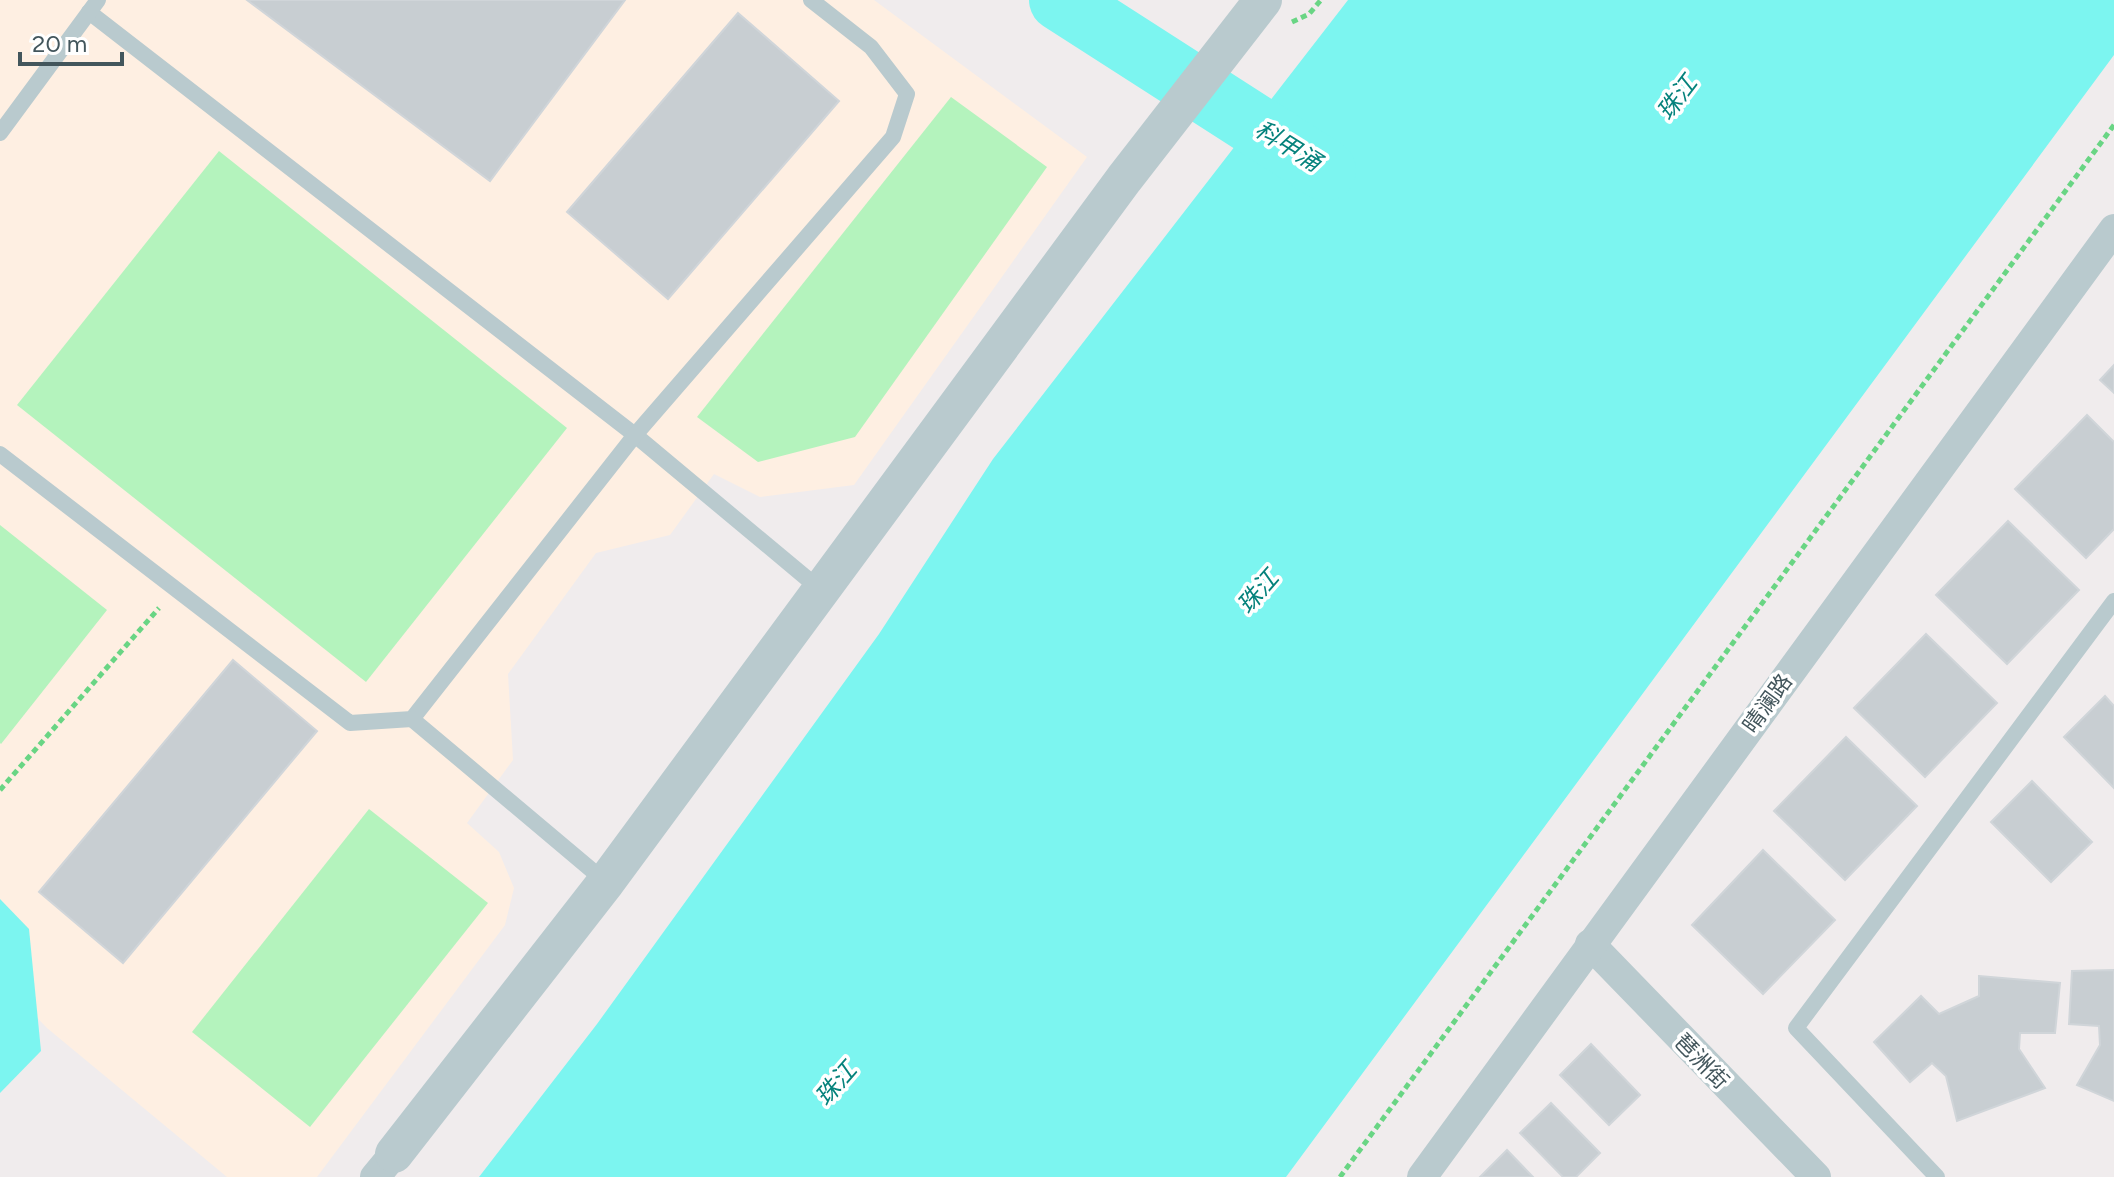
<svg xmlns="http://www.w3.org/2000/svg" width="2114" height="1177" font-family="Figtree,'Noto Sans SC',sans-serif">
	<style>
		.commercial { fill: #feefe2 }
		.green { fill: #b4f3bd }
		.water { fill: #7cf5f0 }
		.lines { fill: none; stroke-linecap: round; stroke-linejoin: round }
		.river { stroke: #7cf5f0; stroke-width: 62 }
		.building { fill: #c8ced2; stroke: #d0d5d9; stroke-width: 2 }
		.path { stroke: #69d584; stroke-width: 5; stroke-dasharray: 6 4; stroke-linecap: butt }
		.service { stroke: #b9cace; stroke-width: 16 }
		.minor { stroke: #b9cace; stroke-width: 30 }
		.tertiary { stroke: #b9cace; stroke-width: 38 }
		.labels { text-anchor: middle; stroke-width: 7; stroke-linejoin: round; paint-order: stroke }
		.street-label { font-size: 22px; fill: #43565c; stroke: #fff }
		.water-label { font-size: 24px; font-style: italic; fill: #05827c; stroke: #fff }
	</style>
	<rect width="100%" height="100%" fill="#f0eced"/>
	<path class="commercial" d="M0 0H874L1087 157 854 485 760 497 714 474 670 535 596 553 508 674 513 760 467 823 499 852 514 888 505 925 317 1177H227L47 1028 0 979Z"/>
	<g class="green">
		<path d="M951 97 1047 167 855 437 758 462 697 417Z"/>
		<path d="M219 151 567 428 366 682 17 405Z"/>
		<path d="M0 525 107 610 1 744 0 743Z"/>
		<path d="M369 809 488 903 310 1127 192 1032Z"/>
	</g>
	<g class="water">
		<path d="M1348 0H2114V55L1286 1177H479L597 1024 879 634 993 459Z"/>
		<path d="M0 899 29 929 41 1051 0 1093Z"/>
	</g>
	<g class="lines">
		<path class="river" d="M1060 0 1325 170"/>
	</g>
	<g class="building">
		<path d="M247 0H625L490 181Z"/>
		<path d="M738 13 839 101 668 299 567 212Z"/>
		<path d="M2114 365V393L2100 380Z"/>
		<path d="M2087 415 2114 442V529L2086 558 2015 489Z"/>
		<path d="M2008 521 2079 590 2007 664 1936 595Z"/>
		<path d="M1926 634 1997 703 1925 777 1854 708Z"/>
		<path d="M233 660 317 731 123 963 39 892Z"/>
		<path d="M2105 696 2114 706V788L2064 737Z"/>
		<path d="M1846 737 1917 806 1845 880 1774 811Z"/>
		<path d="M2032 781 2092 842 2051 882 1991 822Z"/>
		<path d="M1763 850 1835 920 1763 994 1692 925Z"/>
		<path d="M2114 970V1101L2077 1085 2100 1045 2099 1026 2069 1024 2072 971Z"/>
		<path d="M1979 976 2060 983 2055 1033H2020L2019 1049 2045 1088 1957 1121 1946 1076 1932 1063 1910 1082 1874 1042 1921 996 1939 1014 1979 996Z"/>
		<path d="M1591 1044 1640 1095 1609 1125 1560 1075Z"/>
		<path d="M1551 1103 1600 1153 1576 1177H1563L1520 1133Z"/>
		<path d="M1507 1150 1533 1177H1480Z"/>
	</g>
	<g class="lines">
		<g class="path">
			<path d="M1292 22 1309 14 1321 0"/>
			<path d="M0 790 159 608"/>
			<path d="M1340 1177 2114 125"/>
		</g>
		<g class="service">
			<path d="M89 12 635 435 822 591"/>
			<path d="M0 133 98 0"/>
			<path d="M0 454 350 723 412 719 635 435 893 137 907 94 871 47 811 0"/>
			<path d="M412 719 606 882"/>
			<path d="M1937 1177 1796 1028 2114 601"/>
		</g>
		<g class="minor">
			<path d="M1590 944 1816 1177"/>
			<path d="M375 1177 394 1154"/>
			<path d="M1422 1177 2114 229"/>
		</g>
		<path class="tertiary" d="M394 1154 606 882 1124 179 1263 0"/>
	</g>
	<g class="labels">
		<g class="street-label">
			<text transform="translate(1767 703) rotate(-54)" y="8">晴澜路</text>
			<text transform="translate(1702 1061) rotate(46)" y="8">琶洲街</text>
		</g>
		<g class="water-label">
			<text transform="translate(1677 98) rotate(-53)" y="8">珠江</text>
			<text transform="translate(1288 146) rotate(32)" y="8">科甲涌</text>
			<text transform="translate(1258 592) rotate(-49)" y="8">珠江</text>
			<text transform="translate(836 1084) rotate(-49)" y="8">珠江</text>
		</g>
	</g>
	<path d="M20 52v12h102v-12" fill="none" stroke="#43565c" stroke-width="4"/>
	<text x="32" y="52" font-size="24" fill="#43565c" stroke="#ffffff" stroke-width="6" paint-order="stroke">20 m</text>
</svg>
